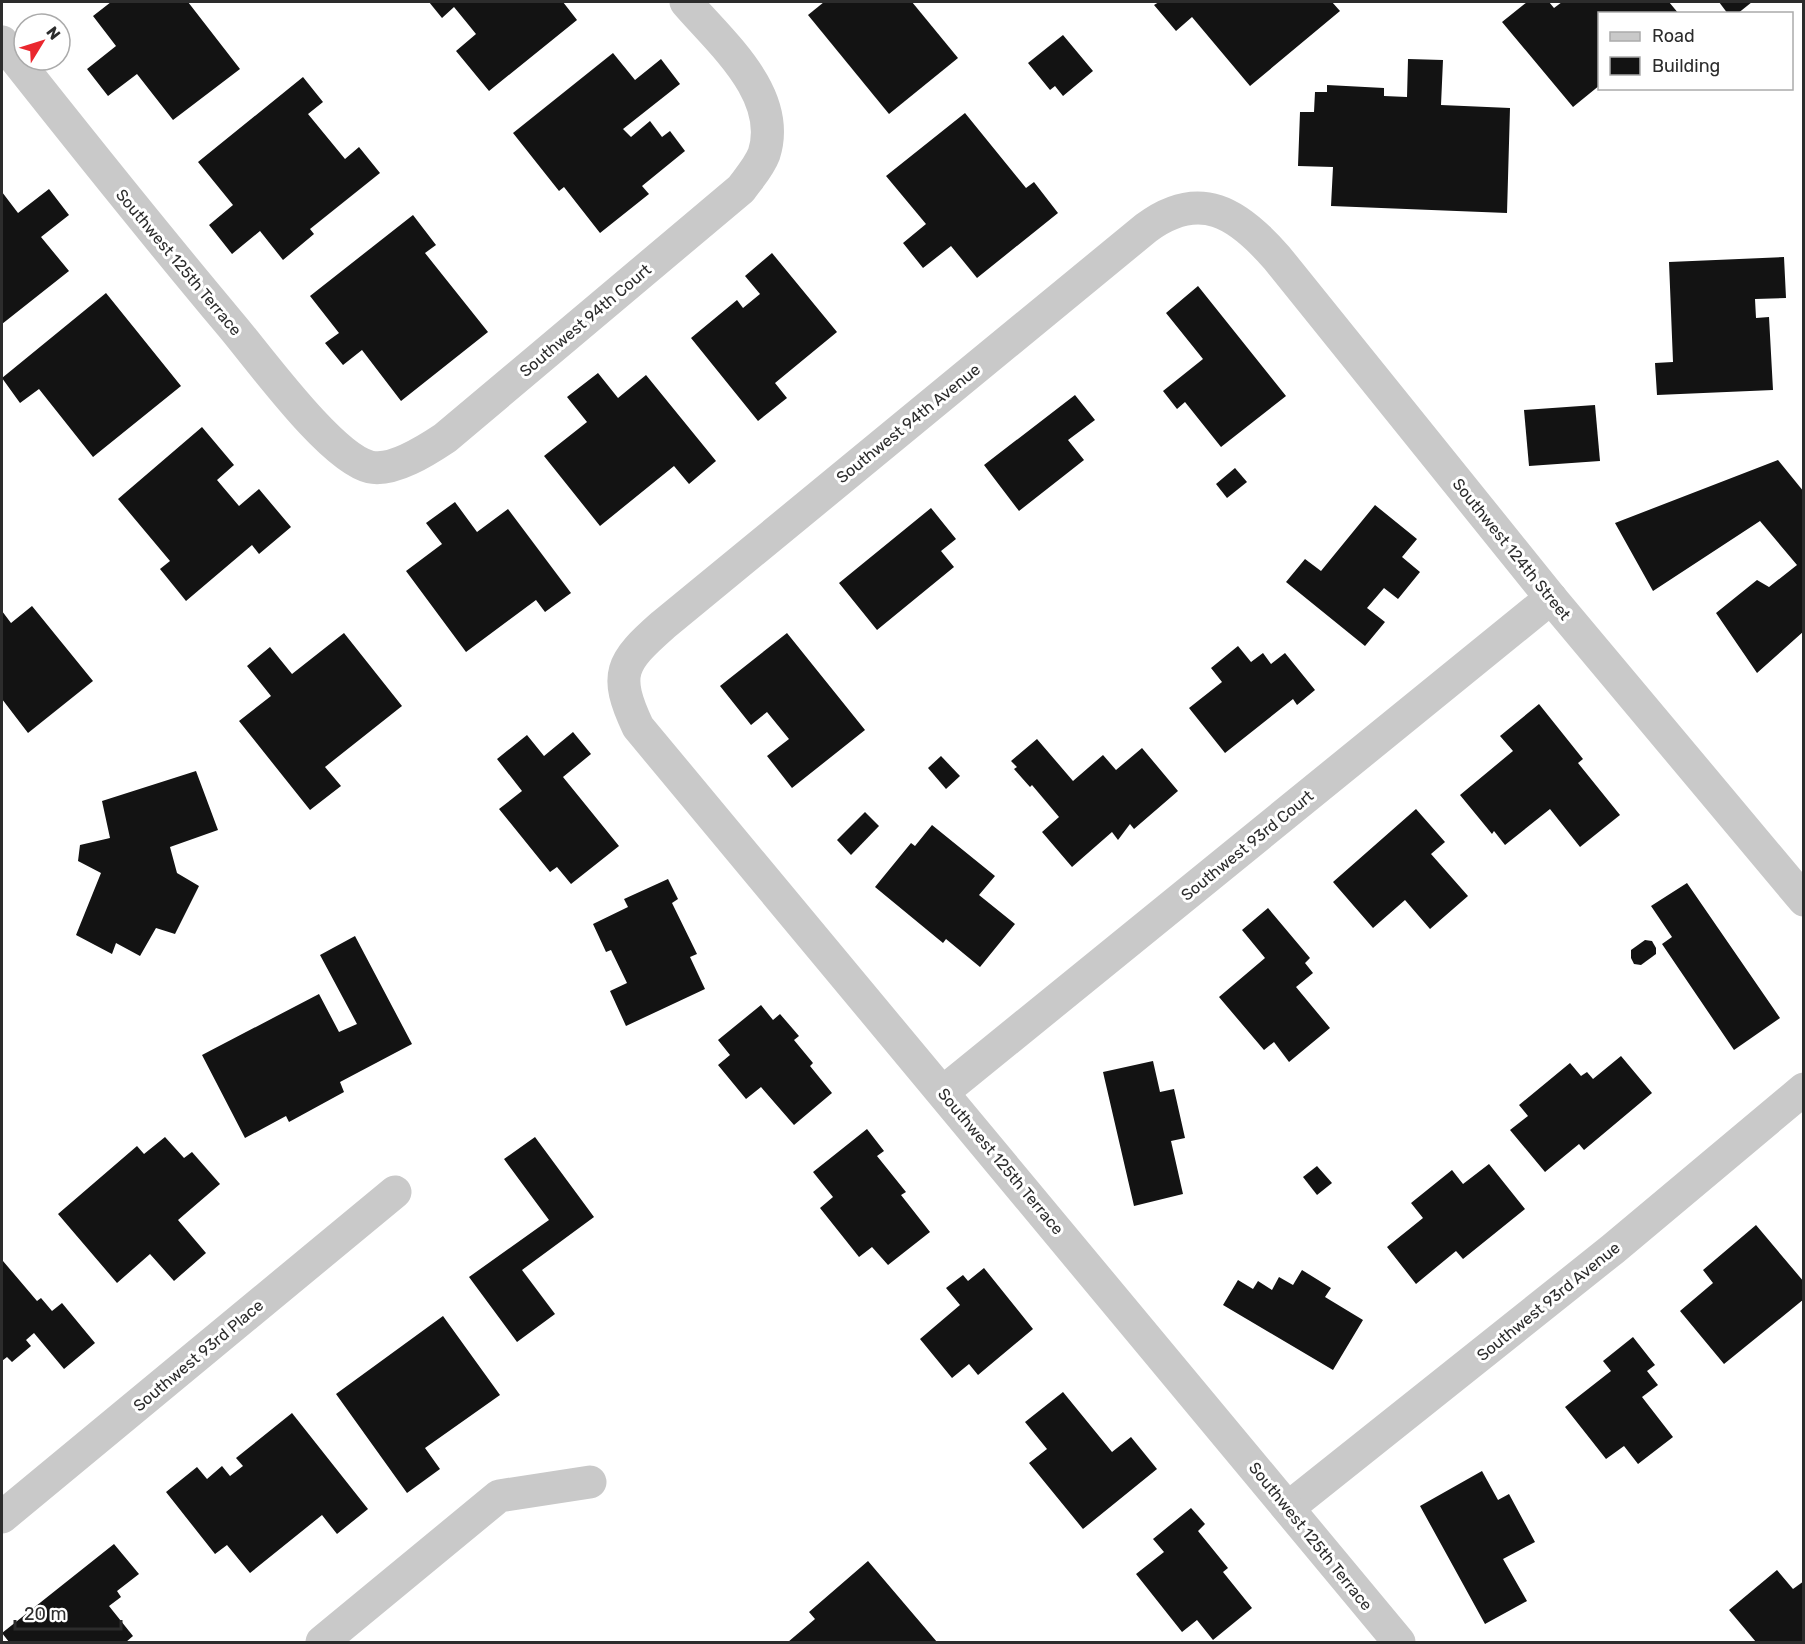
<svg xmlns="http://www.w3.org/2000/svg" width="1805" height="1644" font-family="Rubik,sans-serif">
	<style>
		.building { fill: #131313 }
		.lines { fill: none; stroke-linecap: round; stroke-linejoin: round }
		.minor { stroke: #c9c9c9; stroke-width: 33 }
		.labels { text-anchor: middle; stroke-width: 6; stroke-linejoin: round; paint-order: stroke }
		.street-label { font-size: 16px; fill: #2c2c2c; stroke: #fff }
	</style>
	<rect width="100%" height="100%" fill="#fff"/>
	<g class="building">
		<path d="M111 2H188L240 69 173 120 137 74 108 96 87 69 116 46 93 16Z"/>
		<path d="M429 2H563L577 20 489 91 456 51 476 34 454 7 442 18Z"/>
		<path d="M824 2H912L958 58 889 114 808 15Z"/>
		<path d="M1159 2H1332L1340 11 1250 86 1192 17 1176 31 1154 5Z"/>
		<path d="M1527 2H1549L1554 8 1562 2H1669L1679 14H1600V85L1573 107 1502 22Z"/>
		<path d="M1719 2H1752L1737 14H1728Z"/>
		<path d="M1063 35 1093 71 1063 96 1055 86 1050 90 1028 63Z"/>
		<path d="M613 53 635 80 661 59 680 84 623 129 631 137 650 121 662 137 670 131 685 151 642 186 649 194 600 233 564 187 559 191 513 133Z"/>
		<path d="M1408 59 1443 60 1441 105 1510 108 1507 213 1331 206 1333 167 1298 166 1300 112H1314L1315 92H1327V85L1384 88V96L1407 97Z"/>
		<path d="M303 77 323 102 308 114 345 159 359 147 380 173 310 229 314 234 283 260 260 231 232 254 209 225 233 205 198 162Z"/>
		<path d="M965 113 1026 188 1034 182 1058 213 977 278 951 246 923 268 903 243 926 224 886 176Z"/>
		<path d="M49 189 69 215 41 237 69 271 2 324V192L18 213Z"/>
		<path d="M413 215 436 245 425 253 488 332 401 401 362 350 343 365 325 343 339 333 310 296Z"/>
		<path d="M772 253 837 332 775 383 787 398 758 421 691 338 737 300 743 308 760 294 745 276Z"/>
		<path d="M1784 257 1786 298 1755 299 1756 318 1769 317 1773 390 1657 395 1655 363 1673 362 1669 262Z"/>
		<path d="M1198 286 1286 396 1221 447 1185 402 1177 409 1163 391 1203 359 1166 313Z"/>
		<path d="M106 293 181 386 93 457 39 389 20 403 2 378Z"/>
		<path d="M598 373 618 398 646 375 716 461 689 484 674 466 600 526 544 456 587 422 567 397Z"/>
		<path d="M1075 395 1095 420 1068 440 1084 460 1019 511 984 465Z"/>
		<path d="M1595 405 1600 461 1529 466 1524 410Z"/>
		<path d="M202 427 234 465 217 480 239 506 259 489 291 527 259 554 252 545 186 601 160 569 170 561 118 499Z"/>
		<path d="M1778 460 1804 492V631L1757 673 1716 613 1757 580 1769 587 1797 565 1760 521 1653 591 1615 523Z"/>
		<path d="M1235 468 1247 482 1227 498 1216 484Z"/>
		<path d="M455 502 477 532 508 509 571 593 545 612 536 600 466 652 406 571 442 544 426 523Z"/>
		<path d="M1375 505 1417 539 1402 557 1420 572 1398 599 1384 588 1367 608 1385 622 1365 646 1286 582 1305 559 1321 571Z"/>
		<path d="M931 508 956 539 941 551 954 567 877 630 839 583Z"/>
		<path d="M32 606 93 681 28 733 2 699V611L11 623Z"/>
		<path d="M344 633 402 706 325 767 341 786 310 810 239 721 271 696 247 666 270 647 292 674Z"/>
		<path d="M787 633 865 730 792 788 767 756 789 739 767 712 751 725 720 686Z"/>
		<path d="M1238 646 1251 662 1263 653 1271 664 1285 653 1315 690 1297 705 1293 699 1225 753 1189 708 1222 682 1211 668Z"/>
		<path d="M1539 704 1583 759 1578 763 1620 815 1580 847 1550 809 1505 845 1494 831 1492 834 1460 795 1513 751 1500 736Z"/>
		<path d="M573 732 591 754 563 777 619 846 571 884 557 867 550 872 499 809 522 791 497 759 527 735 544 756Z"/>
		<path d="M1037 739 1073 781 1103 755 1116 770 1142 748 1178 791 1134 829 1130 824 1118 840 1112 832 1072 867 1042 832 1059 817 1032 785 1030 787 1014 769 1017 767 1011 761Z"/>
		<path d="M941 756 960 776 946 789 928 768Z"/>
		<path d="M196 771 218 830 170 847 177 873 199 886 175 934 156 928 140 956 116 943 112 954 76 935 101 873 78 861 80 845 110 838 102 801Z"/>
		<path d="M1416 809 1445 842 1431 854 1468 896 1430 929 1405 900 1373 928 1333 882Z"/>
		<path d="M865 812 879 826 851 855 837 840Z"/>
		<path d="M932 825 995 876 979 895 1015 924 980 967 946 939 943 943 875 887 911 843 915 846Z"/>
		<path d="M668 879 678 899 672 903 697 954 690 957 705 989 626 1026 610 991 627 983 611 950 606 952 593 924 628 907 624 899Z"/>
		<path d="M1687 883 1780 1018 1734 1050 1662 944 1672 937 1651 906Z"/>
		<path d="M1268 908 1310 958 1305 963 1313 973 1296 987 1330 1028 1289 1062 1274 1042 1264 1050 1219 997 1265 958 1242 930Z"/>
		<path d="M355 936 412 1044 340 1082 344 1092 289 1122 286 1116 245 1138 202 1055 319 994 339 1032 357 1024 320 955Z"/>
		<path d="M1645 940 1652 941 1656 948V954L1641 965 1634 964 1631 958V950Z"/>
		<path d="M761 1005 773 1020 780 1014 799 1036 794 1040 813 1063 810 1066 832 1093 794 1125 761 1087 746 1099 718 1065 730 1055 718 1040Z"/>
		<path d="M1621 1056 1652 1093 1584 1150 1579 1144 1545 1172 1510 1130 1528 1116 1519 1105 1570 1063 1581 1076 1587 1072 1593 1079Z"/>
		<path d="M1153 1061 1160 1092 1174 1089 1185 1138 1171 1141 1183 1194 1134 1206 1103 1072Z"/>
		<path d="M867 1129 884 1151 877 1156 906 1192 901 1195 930 1232 888 1265 872 1247 859 1257 820 1208 833 1197 813 1172Z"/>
		<path d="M165 1137 184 1158 192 1152 220 1184 178 1220 206 1253 174 1281 150 1254 117 1283 58 1214 137 1146 144 1154Z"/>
		<path d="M535 1137 594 1217 522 1270 555 1314 517 1342 469 1277 549 1220 504 1159Z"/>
		<path d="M1489 1164 1525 1209 1463 1259 1456 1251 1416 1284 1387 1247 1423 1218 1411 1203 1452 1170 1463 1184Z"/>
		<path d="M1317 1166 1332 1183 1317 1195 1303 1177Z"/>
		<path d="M1756 1225 1804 1282V1299L1724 1364 1680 1311 1713 1283 1703 1270Z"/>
		<path d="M3 1261 37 1301 41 1298 52 1311 62 1303 95 1343 64 1369 34 1333 26 1340 31 1346 12 1362 7 1357 2 1361Z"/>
		<path d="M984 1268 1033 1329 978 1375 969 1364 952 1378 920 1339 960 1305 946 1288 963 1275 968 1281Z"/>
		<path d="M1302 1270 1331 1288 1325 1297 1363 1320 1333 1370 1223 1305 1238 1280 1253 1289 1258 1281 1272 1290 1279 1277 1293 1285Z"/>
		<path d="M443 1316 500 1395 425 1448 440 1469 407 1493 336 1394Z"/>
		<path d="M1633 1337 1655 1365 1647 1371 1658 1385 1642 1397 1673 1437 1638 1464 1624 1446 1606 1459 1565 1407 1611 1371 1603 1361Z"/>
		<path d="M1063 1392 1112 1452 1131 1437 1157 1469 1083 1529 1029 1463 1047 1449 1025 1422Z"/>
		<path d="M292 1413 368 1509 337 1534 322 1515 250 1573 227 1545 215 1554 166 1492 197 1467 207 1479 222 1466 230 1476 243 1466 236 1458Z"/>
		<path d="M1482 1471 1498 1500 1509 1494 1535 1542 1503 1559 1527 1601 1485 1624 1420 1506Z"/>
		<path d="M1191 1508 1205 1524 1198 1531 1228 1568 1223 1572 1252 1608 1213 1640 1197 1620 1182 1632 1136 1574 1164 1552 1153 1539Z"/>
		<path d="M114 1544 139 1574 117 1591 121 1597 109 1606 133 1636 126 1642H9L2 1633Z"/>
		<path d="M868 1561 937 1642H788L815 1619 809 1612Z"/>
		<path d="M1777 1570 1793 1589 1804 1581V1642H1756L1729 1610Z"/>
	</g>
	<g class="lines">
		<g class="minor">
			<path d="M2 42C77 137 153 232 231 325 259 358 331 458 370 467 393 472 427 450 445 438L741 189C749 178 759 167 764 154 783 94 720 42 686 2"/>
			<path d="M943 1092 1551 598"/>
			<path d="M1288 1508 1613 1249 1804 1089"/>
			<path d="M2 1517 395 1192"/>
			<path d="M322 1642 499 1496 590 1482"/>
			<path d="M1399 1642 638 727C613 674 621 662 663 625L1146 228C1200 188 1238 213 1277 258L1551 598 1804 900"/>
		</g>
	</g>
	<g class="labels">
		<g class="street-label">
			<text transform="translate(179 262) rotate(50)" y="6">Southwest 125th Terrace</text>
			<text transform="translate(585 320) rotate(-40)" y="6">Southwest 94th Court</text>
			<text transform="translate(908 423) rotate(-39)" y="6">Southwest 94th Avenue</text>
			<text transform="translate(1512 549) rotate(51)" y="6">Southwest 124th Street</text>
			<text transform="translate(1247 845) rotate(-39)" y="6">Southwest 93rd Court</text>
			<text transform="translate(1001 1161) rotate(50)" y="6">Southwest 125th Terrace</text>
			<text transform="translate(1548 1301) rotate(-39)" y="6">Southwest 93rd Avenue</text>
			<text transform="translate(198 1355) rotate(-40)" y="6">Southwest 93rd Place</text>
			<text transform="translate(1311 1536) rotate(51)" y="6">Southwest 125th Terrace</text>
		</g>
	</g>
	<rect width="1805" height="1644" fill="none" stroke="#2c2c2c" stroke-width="6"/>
	<rect x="1598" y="12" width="195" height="78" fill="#ffffff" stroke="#ababab" stroke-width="1.5"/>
	<rect x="1610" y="32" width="30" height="9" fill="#c9c9c9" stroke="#ababab" stroke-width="1.5"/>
	<text x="1652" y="42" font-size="18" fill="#2c2c2c">Road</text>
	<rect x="1610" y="57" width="30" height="18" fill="#131313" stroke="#ababab" stroke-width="1.5"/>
	<text x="1652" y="72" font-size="18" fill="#2c2c2c">Building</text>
	<g transform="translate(42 42) rotate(52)"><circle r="28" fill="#ffffff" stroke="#ababab" stroke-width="1.5"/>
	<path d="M0-4.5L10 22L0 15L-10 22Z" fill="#ea272e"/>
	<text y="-9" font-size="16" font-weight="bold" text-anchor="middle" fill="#2c2c2c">N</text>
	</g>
	<path d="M15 1620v9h106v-9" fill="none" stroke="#2c2c2c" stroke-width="3"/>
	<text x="24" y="1620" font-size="18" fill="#2c2c2c" stroke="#ffffff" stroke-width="4.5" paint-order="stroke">20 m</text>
</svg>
